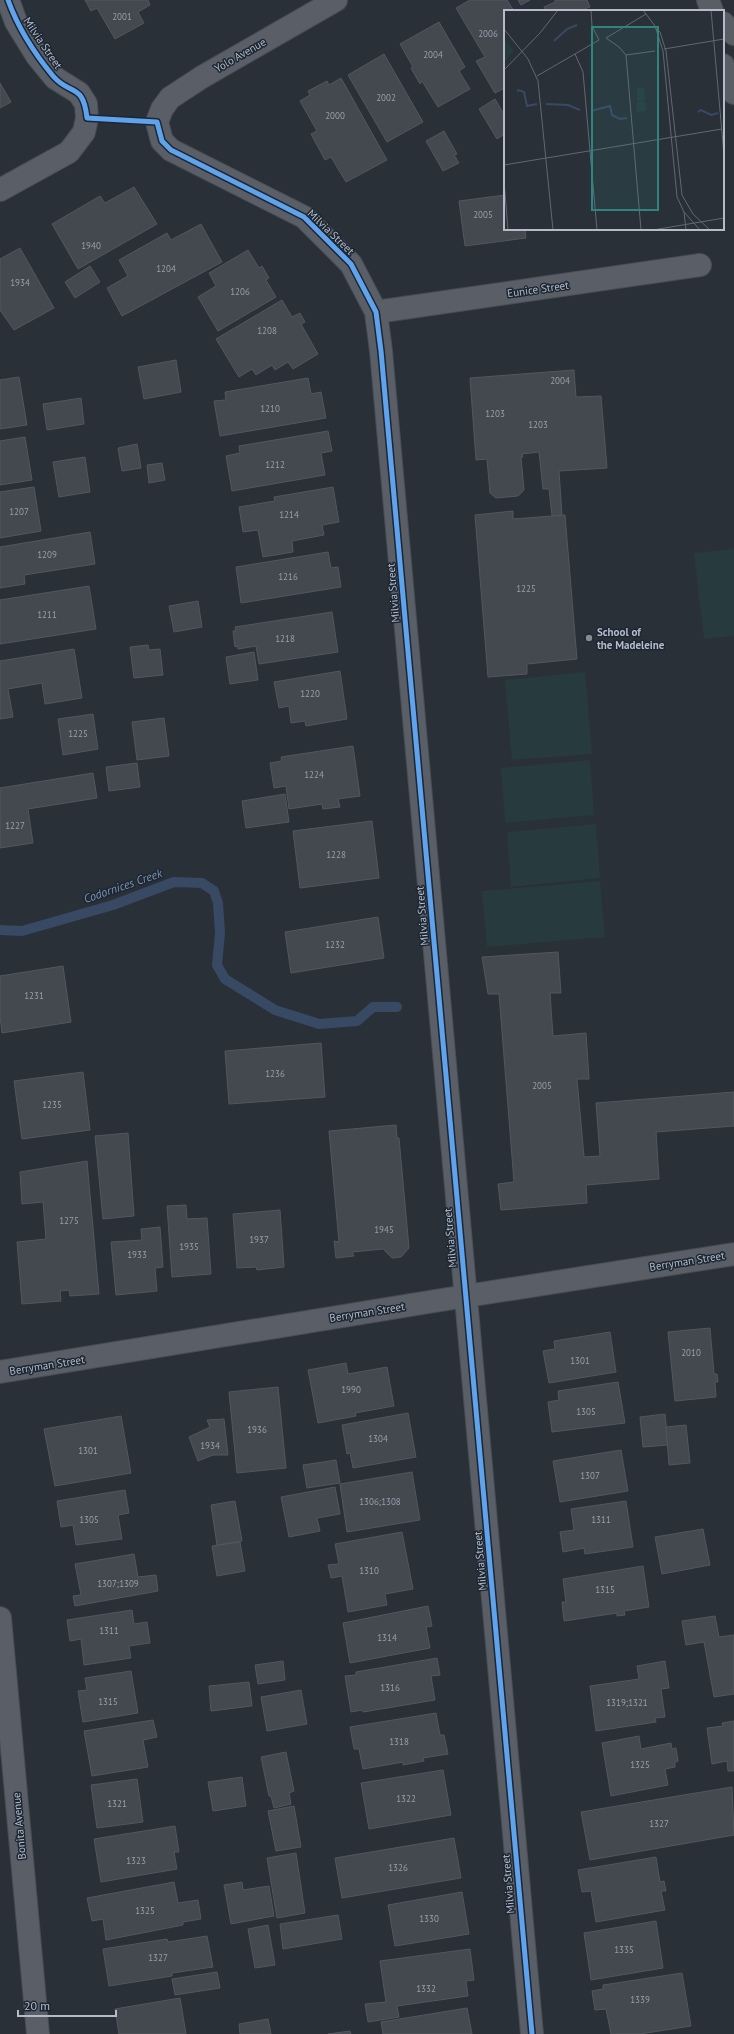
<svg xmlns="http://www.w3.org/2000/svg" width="734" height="2034" font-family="'PT Sans',sans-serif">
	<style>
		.green { fill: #273a3e }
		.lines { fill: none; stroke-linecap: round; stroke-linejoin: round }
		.stream { stroke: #384963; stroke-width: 10 }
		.building { fill: #444950; stroke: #52575f }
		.minor-casing { stroke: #484c53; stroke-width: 24 }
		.secondary-casing { stroke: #484c53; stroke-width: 24 }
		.minor { stroke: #5a5e66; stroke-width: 22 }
		.secondary { stroke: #595d64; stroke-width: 22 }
		.cycleway-casing { stroke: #1d2633; stroke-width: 8 }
		.cycleway { stroke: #60a3ed; stroke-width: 5 }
		.poi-dot { fill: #848b96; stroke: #1d2633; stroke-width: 1.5 }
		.labels { text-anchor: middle; stroke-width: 3; stroke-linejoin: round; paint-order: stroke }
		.number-label { font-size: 9px; fill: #989fab }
		.street-label { font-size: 11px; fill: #b4bcc9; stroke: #1d2633 }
		.poi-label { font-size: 11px; font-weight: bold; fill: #b4bcc9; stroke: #1d2633; text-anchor: start }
		.water-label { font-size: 12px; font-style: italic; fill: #7c92b1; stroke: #1d2633 }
		.inset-river { fill: none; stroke: #384963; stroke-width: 2 }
		.inset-road { fill: none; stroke: #616872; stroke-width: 1 }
		.view { fill: #308480; fill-opacity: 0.15; stroke: #308480; stroke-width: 2 }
		.inset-edge { fill: none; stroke: #b4bcc9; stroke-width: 2 }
	</style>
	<rect width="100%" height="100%" fill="#2a3038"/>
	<g class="green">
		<path d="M734 549V636L704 639 694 553Z"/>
		<path d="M585 672 592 754 512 760 505 680Z"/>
		<path d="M590 760 594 815 505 823 501 768Z"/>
		<path d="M596 824 600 878 511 887 507 832Z"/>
		<path d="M600 881 605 937 487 947 482 891Z"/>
	</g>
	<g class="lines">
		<path class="stream" d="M0 930 22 931 113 905 174 882 202 883 214 891 218 903 220 933 217 965 225 979 275 1010 319 1024 357 1021 373 1007H397"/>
	</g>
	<g class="building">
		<path d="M85 0H148L150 5 138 12 144 23 115 39 97 8 91 11Z"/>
		<path d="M470 0H507L514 11H505V88L495 93 476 61 485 57 456 8Z"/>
		<path d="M518 0H530L521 5Z"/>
		<path d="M555 0H587L590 7 579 11H545L544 7 555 2Z"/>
		<path d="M439 22 465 67 459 71 470 89 438 107 422 81 420 84 411 68 413 67 400 44Z"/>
		<path d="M384 54 423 122 387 142 348 75Z"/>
		<path d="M341 78 387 160 346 182 331 157 325 160 311 134 317 131 300 101 310 95 308 91 327 81 329 85Z"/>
		<path d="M0 83 11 102 0 108Z"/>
		<path d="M495 99 505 116V134L497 139 479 109Z"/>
		<path d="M444 131 457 154 454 155 459 163 443 171 426 141Z"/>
		<path d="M134 187 157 224 78 269 52 224 100 196 105 203Z"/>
		<path d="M505 195V229H525L526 238 465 246 459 201Z"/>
		<path d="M201 224 222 262 122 316 107 288 128 276 119 260 167 233 171 240Z"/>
		<path d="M20 248 54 308 14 330 0 310V259Z"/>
		<path d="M248 250 259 268 262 266 269 278 266 280 276 297 218 331 198 297 216 286 209 273Z"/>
		<path d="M90 266 100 282 75 298 65 282Z"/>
		<path d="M282 300 292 317 300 313 305 322 301 324 318 354 293 369 288 362 275 370 272 365 256 375 252 369 239 377 216 339Z"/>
		<path d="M176 360 181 392 144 399 138 367Z"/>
		<path d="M574 370 576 397 601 396 607 468 559 471 562 515 552 516 549 489H543L539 452 522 454 523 457H521L524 490 518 496 496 498 490 493 487 459 476 460 470 378Z"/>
		<path d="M19 377 27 425 0 429V380Z"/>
		<path d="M308 378 311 394 321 392 326 418 220 436 214 401 226 400 225 392Z"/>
		<path d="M81 398 84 424 47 430 43 404Z"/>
		<path d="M328 431 332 451 321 453 325 475 232 491 226 456 240 453 239 446Z"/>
		<path d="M25 437 32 480 0 485V441Z"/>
		<path d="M137 444 141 468 122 471 118 448Z"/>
		<path d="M85 457 90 492 59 497 53 462Z"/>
		<path d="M162 463 165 480 149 483 147 465Z"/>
		<path d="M34 487 41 531 0 538V492Z"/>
		<path d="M333 487 339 522 322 525 324 535 292 541 293 552 263 557 258 530 243 532 239 507 275 501 274 497Z"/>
		<path d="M513 511V519L565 515 577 659 527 664V674L488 677 475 515Z"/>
		<path d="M90 532 95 564 24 575 25 584 0 588V547Z"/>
		<path d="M328 552 331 568 338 567 341 587 241 603 236 567Z"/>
		<path d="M89 586 96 629 0 644V600Z"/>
		<path d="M198 601 202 627 174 632 169 606Z"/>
		<path d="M332 612 338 652 259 664 256 646 238 649V646L235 647 233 631H236L235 627Z"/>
		<path d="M148 645 149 650 160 649 163 675 134 678 130 647Z"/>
		<path d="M74 649 82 698 45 704 42 683 8 689 13 717 0 719V661Z"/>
		<path d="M254 652 258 680 230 684 226 657Z"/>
		<path d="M340 671 347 719 306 726 305 721 291 723 289 706 279 708 274 682Z"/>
		<path d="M93 714 98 749 63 755 58 719Z"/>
		<path d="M164 718 169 756 137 760 132 722Z"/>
		<path d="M353 746 360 796 338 799 340 807 323 809 322 804 289 809 286 786 274 788 270 763 282 761 281 757Z"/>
		<path d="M137 763 140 787 109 791 106 767Z"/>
		<path d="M93 773 97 798 28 809 33 843 0 848V788Z"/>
		<path d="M285 794 289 822 246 828 242 801Z"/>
		<path d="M372 821 379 878 300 888 293 831Z"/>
		<path d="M378 917 384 958 291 973 285 932Z"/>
		<path d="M558 952 561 993H550L553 1036 586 1033 589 1079H577L584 1157 600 1156 596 1103 734 1092V1126L656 1132 659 1179 586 1185 587 1203 501 1210 498 1184 514 1182 499 994H488L482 957Z"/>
		<path d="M63 966 71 1022 2 1033 0 1016V976Z"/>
		<path d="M321 1043 325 1097 229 1104 225 1051Z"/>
		<path d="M83 1072 90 1130 22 1139 14 1081Z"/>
		<path d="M396 1125 397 1138H399L409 1248 401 1257 392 1258 383 1249 352 1252 354 1256 336 1258 334 1241 339 1242 329 1131Z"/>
		<path d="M128 1133 134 1216 103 1219 95 1136Z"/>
		<path d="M87 1161 99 1294 70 1296 69 1290 60 1291 61 1301 22 1304 17 1242 46 1239 43 1202 22 1204 20 1172Z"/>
		<path d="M186 1205 187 1219 207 1218 211 1274 172 1277 167 1206Z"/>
		<path d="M280 1210 284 1267 257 1270 256 1267 237 1268 233 1214Z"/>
		<path d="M160 1227 163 1267 155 1268 157 1291 116 1295 111 1242 142 1240 141 1229Z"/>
		<path d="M710 1328 714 1374H717L718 1382H715L716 1397 675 1401 668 1332Z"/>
		<path d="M610 1332 616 1372 549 1383 543 1351 555 1349 554 1341Z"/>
		<path d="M346 1363 348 1374 387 1367 394 1406 355 1413 356 1416 318 1423 308 1370Z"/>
		<path d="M618 1382 625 1423 552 1432 548 1402 559 1400 558 1391Z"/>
		<path d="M278 1387 286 1468 237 1473 229 1392Z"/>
		<path d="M408 1413 416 1457 353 1468 350 1453 347 1454 342 1425Z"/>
		<path d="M665 1414 668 1445 643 1447 640 1417Z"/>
		<path d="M121 1416 131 1473 55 1486 44 1429Z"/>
		<path d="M224 1419 228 1455H213L198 1461 189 1437 210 1427 207 1420Z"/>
		<path d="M686 1425 690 1463 669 1465 666 1427Z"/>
		<path d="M621 1450 628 1491 560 1502 553 1461Z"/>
		<path d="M336 1460 340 1483 307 1488 303 1465Z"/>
		<path d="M412 1472 420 1520 347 1532 340 1484Z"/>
		<path d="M335 1487 340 1514 317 1518 320 1531 289 1537 281 1497Z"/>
		<path d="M125 1490 129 1513 118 1515 122 1539 76 1545 73 1525 61 1527 57 1501Z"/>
		<path d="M235 1501 242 1541 217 1545 211 1505Z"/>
		<path d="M626 1501 633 1547 585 1554 584 1548 563 1552 560 1532 574 1530 571 1509Z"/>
		<path d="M703 1529 710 1565 662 1574 655 1537Z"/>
		<path d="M402 1532 413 1589 385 1594 387 1605 348 1612 342 1576 331 1578 328 1565 339 1564 335 1544Z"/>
		<path d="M240 1542 245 1571 217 1576 212 1546Z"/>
		<path d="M134 1554 138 1577 156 1575 158 1591 75 1606 73 1596 81 1595 75 1564Z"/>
		<path d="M643 1566 649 1607 624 1611 625 1615 617 1616V1613L564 1621 562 1602H566L563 1579Z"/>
		<path d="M428 1606 432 1626 426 1627 430 1648 350 1663 343 1623Z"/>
		<path d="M132 1610 134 1624 147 1622 150 1643 129 1646 131 1658 84 1665 81 1639 70 1641 67 1620Z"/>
		<path d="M715 1616 719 1637 734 1635V1694L714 1697 704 1642 686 1645 682 1621Z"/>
		<path d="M437 1658 440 1675 431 1676 435 1700 363 1712 362 1710 351 1712 345 1676 356 1675V1672Z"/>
		<path d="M283 1661 285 1680 258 1684 255 1665Z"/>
		<path d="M665 1661 669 1688 661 1689 665 1717 655 1718 656 1722 596 1731 590 1686 639 1679 637 1666Z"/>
		<path d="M131 1671 138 1713 83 1722 78 1691 87 1690 85 1678Z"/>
		<path d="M249 1682 252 1706 211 1711 209 1686Z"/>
		<path d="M301 1690 307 1724 267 1731 261 1697Z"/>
		<path d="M436 1713 440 1735H444L448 1754 423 1758 424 1761 403 1765V1762L363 1769 359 1749H354L350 1727Z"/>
		<path d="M153 1720 157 1737 143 1740 148 1767 92 1776 84 1731Z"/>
		<path d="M734 1721V1771H728L727 1761 712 1764 707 1728 723 1726 722 1723Z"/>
		<path d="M639 1736 641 1749 671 1743 672 1749 676 1748 678 1761 675 1762V1767L665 1769 668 1785 611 1796 602 1743Z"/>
		<path d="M286 1752 294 1791 289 1793 291 1804 274 1808 271 1796H269L261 1757Z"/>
		<path d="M443 1770 451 1815 369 1829 361 1783Z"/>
		<path d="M242 1777 246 1806 213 1811 208 1782Z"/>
		<path d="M137 1779 143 1822 97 1828 91 1785Z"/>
		<path d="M732 1787 734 1835 590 1860 581 1812Z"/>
		<path d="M294 1806 301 1847 276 1851 268 1811Z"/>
		<path d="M175 1826 179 1852H174L177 1869 101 1882 94 1839Z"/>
		<path d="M454 1838 461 1878 342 1898 335 1858Z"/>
		<path d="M296 1853 305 1913 277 1918 267 1858Z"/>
		<path d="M656 1857 660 1882 664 1881 666 1891H661L665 1910 596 1922 591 1891 582 1892 578 1870Z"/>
		<path d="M174 1882 178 1903 198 1900 201 1919 183 1922V1925L106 1940 103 1919 92 1921 87 1898Z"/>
		<path d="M242 1882 243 1890 269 1886 274 1916 231 1924 224 1885Z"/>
		<path d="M462 1892 469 1934 395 1946 388 1905Z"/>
		<path d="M338 1915 342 1939 283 1949 280 1924Z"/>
		<path d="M656 1921 663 1968 591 1980 584 1933Z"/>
		<path d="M268 1925 275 1965 255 1968 248 1929Z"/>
		<path d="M207 1936 213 1967 172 1973V1976L109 1986 103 1949 167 1939 168 1942Z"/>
		<path d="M470 1949 474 1980 466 1981 468 1996 397 2006 399 2017 368 2022 365 2004 386 2002 380 1961Z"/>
		<path d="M217 1972 220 1988 175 1995 172 1979Z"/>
		<path d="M682 1973 691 2026 640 2034H611L606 2009 595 2010 592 1991 603 1989V1985Z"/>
		<path d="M180 1998 186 2034H119L115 2009Z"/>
		<path d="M467 2008 472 2034H383L381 2022Z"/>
		<path d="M268 2019 271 2034H240L239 2024Z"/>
		<path d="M350 2031 351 2034H328Z"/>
	</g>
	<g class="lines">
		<defs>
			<g id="minor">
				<path d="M336 0 202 77 170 98 162 109 157 122 162 141 171 150 304 217 351 264 376 312 381 351 532 2034"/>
				<path d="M0 190 69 152 84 132 87 118 86 104 79 93 55 78 37 56 16 22 8 0"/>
				<path d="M376 312 700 265"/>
				<path d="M0 1372 435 1301 734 1254"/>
				<path d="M0 1618 38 2034"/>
			</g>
			<g id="secondary">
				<path d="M708 0 712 11"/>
				<path d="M723 23 734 34"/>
				<path d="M723 65 734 93"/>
			</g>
		</defs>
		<use href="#minor" class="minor-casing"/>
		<use href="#secondary" class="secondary-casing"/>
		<use href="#minor" class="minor"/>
		<use href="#secondary" class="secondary"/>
		<defs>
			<path id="cycleway" d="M8 0C18 28 34 53 53 76 70 96 83 82 87 118L157 122 162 141 171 150 304 217 351 264 376 312 381 351 532 2034"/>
		</defs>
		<use href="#cycleway" class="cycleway-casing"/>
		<use href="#cycleway" class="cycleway"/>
	</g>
	<circle class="poi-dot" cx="589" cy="638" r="4"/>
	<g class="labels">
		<g class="number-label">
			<text x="122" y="20">2001</text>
			<text x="488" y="37">2006</text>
			<text x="433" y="58">2004</text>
			<text x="386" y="101">2002</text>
			<text x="335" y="119">2000</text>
			<text x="483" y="218">2005</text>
			<text x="91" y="249">1940</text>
			<text x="166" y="272">1204</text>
			<text x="20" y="286">1934</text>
			<text x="240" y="295">1206</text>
			<text x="267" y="334">1208</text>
			<text x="560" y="384">2004</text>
			<text x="270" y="412">1210</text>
			<text x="495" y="417">1203</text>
			<text x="538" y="428">1203</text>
			<text x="275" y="468">1212</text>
			<text x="19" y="515">1207</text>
			<text x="289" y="518">1214</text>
			<text x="47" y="558">1209</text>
			<text x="288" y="580">1216</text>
			<text x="526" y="592">1225</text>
			<text x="47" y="618">1211</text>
			<text x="285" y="642">1218</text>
			<text x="310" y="697">1220</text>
			<text x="78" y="737">1225</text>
			<text x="314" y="778">1224</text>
			<text x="15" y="829">1227</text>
			<text x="336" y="858">1228</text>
			<text x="335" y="948">1232</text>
			<text x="34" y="999">1231</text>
			<text x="275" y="1077">1236</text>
			<text x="542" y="1089">2005</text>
			<text x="52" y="1108">1235</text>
			<text x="69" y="1224">1275</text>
			<text x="384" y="1233">1945</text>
			<text x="259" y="1243">1937</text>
			<text x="189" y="1250">1935</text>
			<text x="137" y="1258">1933</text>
			<text x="691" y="1356">2010</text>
			<text x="580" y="1364">1301</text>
			<text x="351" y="1393">1990</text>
			<text x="586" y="1415">1305</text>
			<text x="257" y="1433">1936</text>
			<text x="378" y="1442">1304</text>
			<text x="210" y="1449">1934</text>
			<text x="88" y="1454">1301</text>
			<text x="590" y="1479">1307</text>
			<text x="380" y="1505">1306;1308</text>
			<text x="89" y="1523">1305</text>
			<text x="601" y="1523">1311</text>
			<text x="369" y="1574">1310</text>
			<text x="118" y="1587">1307;1309</text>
			<text x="605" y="1593">1315</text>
			<text x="109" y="1634">1311</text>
			<text x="387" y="1641">1314</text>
			<text x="390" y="1691">1316</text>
			<text x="108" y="1705">1315</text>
			<text x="627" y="1706">1319;1321</text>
			<text x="399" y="1745">1318</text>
			<text x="640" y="1768">1325</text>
			<text x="406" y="1802">1322</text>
			<text x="117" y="1807">1321</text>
			<text x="659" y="1827">1327</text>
			<text x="136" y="1864">1323</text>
			<text x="398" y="1871">1326</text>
			<text x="145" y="1914">1325</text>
			<text x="429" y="1922">1330</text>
			<text x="624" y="1953">1335</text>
			<text x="158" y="1961">1327</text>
			<text x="426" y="1992">1332</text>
			<text x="640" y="2003">1339</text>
		</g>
		<g class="street-label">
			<text transform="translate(43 43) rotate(56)" y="4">Milvia Street</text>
			<text transform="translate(240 55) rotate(-30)" y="4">Yolo Avenue</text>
			<text transform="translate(331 232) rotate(44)" y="4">Milvia Street</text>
			<text transform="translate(538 289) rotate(-8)" y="4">Eunice Street</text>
			<text transform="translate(393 593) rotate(-95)" y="4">Milvia Street</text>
			<text transform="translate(422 916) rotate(-95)" y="4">Milvia Street</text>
			<text transform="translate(450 1238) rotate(-95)" y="4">Milvia Street</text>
			<text transform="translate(687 1261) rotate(-9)" y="4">Berryman Street</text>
			<text transform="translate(367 1312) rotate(-9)" y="4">Berryman Street</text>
			<text transform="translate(47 1365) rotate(-9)" y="4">Berryman Street</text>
			<text transform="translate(480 1561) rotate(-95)" y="4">Milvia Street</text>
			<text transform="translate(19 1826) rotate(-95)" y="4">Bonita Avenue</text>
			<text transform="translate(508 1884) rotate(-95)" y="4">Milvia Street</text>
		</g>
		<g class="poi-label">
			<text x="597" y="636">School of<tspan x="597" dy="13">the Madeleine</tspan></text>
		</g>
		<g class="water-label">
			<text transform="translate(123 886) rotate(-19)" y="4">Codornices Creek</text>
		</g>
	</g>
	<g transform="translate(504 10)">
		<rect width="220" height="220" fill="#2a3038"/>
		<path d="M0 28 10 41 0 53ZM133 78H140L141 90 133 91ZM141 91 142 101 132 102 133 92Z" fill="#273a3e"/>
		<path class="inset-river" d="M50 31 63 19 73 15M13 81 15 80 20 82 23 96 33 94M42 94 64 95 76 100M87 101 106 96 108 105 116 109 123 108M194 102 197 100 207 105 214 103"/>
		<path class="inset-road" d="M139 0 151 16 159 41 173 187 180 202 196 220M207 0 220 145M0 19 24 49 34 71 49 220M152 19 156 22 162 41 178 185 189 204 206 220M160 39 220 29M71 44 79 62 93 220M122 45 151 41M0 60 36 23 54 0M33 66 95 30 88 16 87 0M0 155 218 119M0 171 4 220M180 202 182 220M137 220 122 45 115 37 102 28 142 4M149 220 220 208"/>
		<path class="view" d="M88 17H154V200H88Z"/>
		<rect width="220" height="220" class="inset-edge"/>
	</g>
	<path d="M18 2010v6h98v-6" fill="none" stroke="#b4bcc9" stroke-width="2"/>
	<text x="24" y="2010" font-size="12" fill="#b4bcc9" stroke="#1d2633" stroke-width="3" paint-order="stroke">20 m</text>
</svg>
